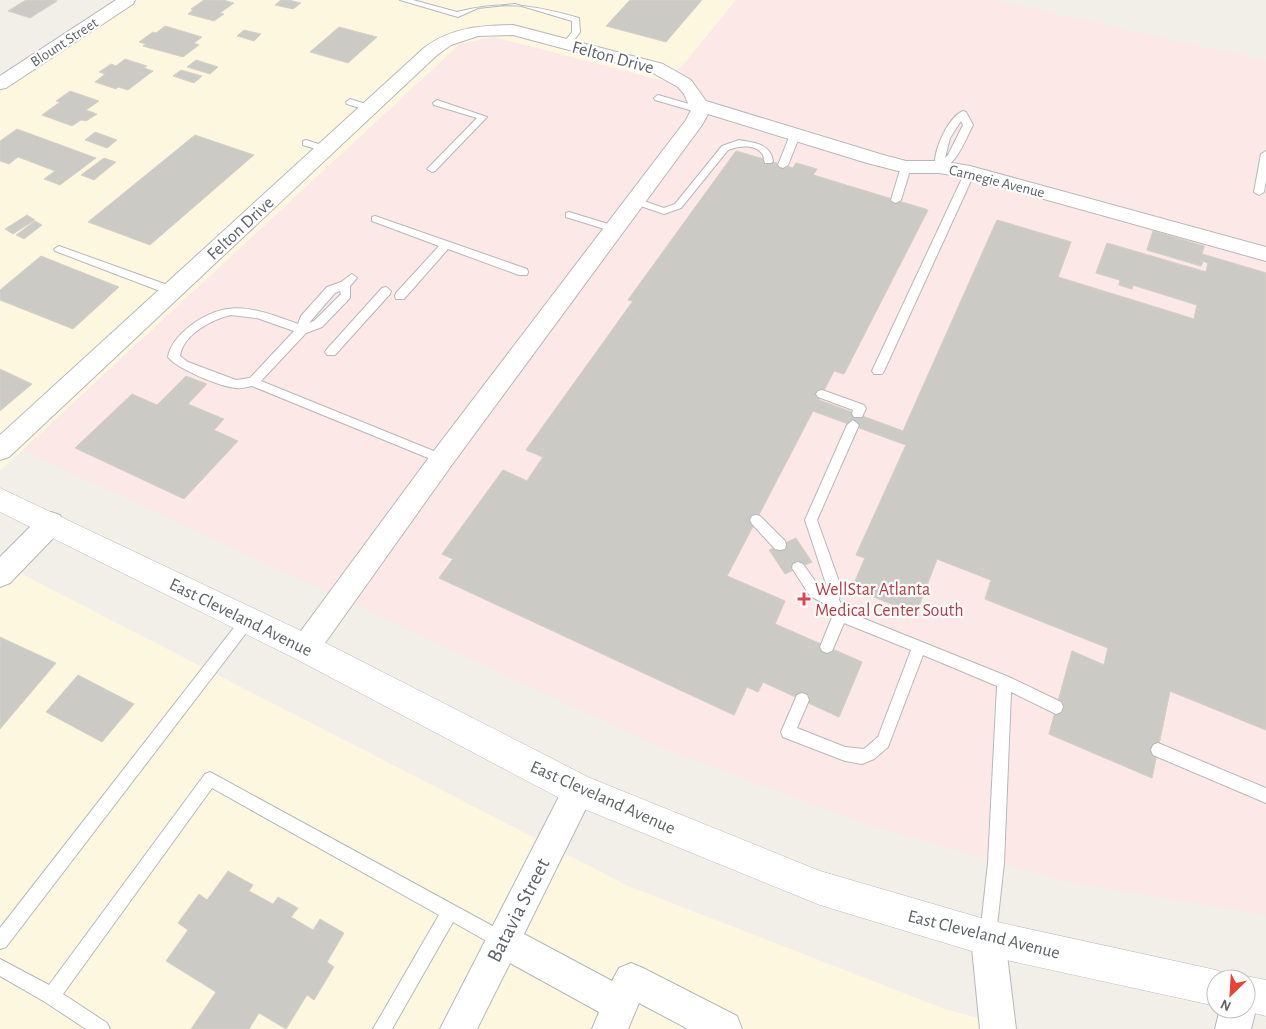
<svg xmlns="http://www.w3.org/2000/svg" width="1266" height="1029" font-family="'Alegreya Sans',sans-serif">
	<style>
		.commercial { fill: #fef7e0 }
		.medical { fill: #fce8e6 }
		.building { fill: #cccac5; stroke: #d6d1c6; fill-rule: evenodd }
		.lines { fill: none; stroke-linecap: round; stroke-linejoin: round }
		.service-casing { stroke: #b5b8bc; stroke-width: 2 }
		.minor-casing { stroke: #b5b8bc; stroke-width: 2 }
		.secondary-casing { stroke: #b6babf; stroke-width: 1 }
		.service { fill: #fff; fill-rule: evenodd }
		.minor { fill: #fff; fill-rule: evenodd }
		.secondary { fill: #fff; fill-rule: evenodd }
		.health-dot { fill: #e0444e; stroke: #fff; stroke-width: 2 }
		.labels { text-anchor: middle; stroke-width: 4.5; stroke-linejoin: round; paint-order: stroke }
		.far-street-label { font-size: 15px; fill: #5f6368; stroke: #fff }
		.street-label { font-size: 18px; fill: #5f6368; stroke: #fff }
		.health-label { font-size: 18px; fill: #be3a42; stroke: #fff; text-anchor: start }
		.near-street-label { font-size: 21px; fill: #5f6368; stroke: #fff }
	</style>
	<rect width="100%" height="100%" fill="#f1efe8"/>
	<g class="commercial">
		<path d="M133 0H736L684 64 663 81 494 37 460 44 0 471V93Z"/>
		<path d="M0 563 628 886 942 1008 1016 1029H0Z"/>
	</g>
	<path class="medical" d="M736 0H992L1266 61V915L1065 881 863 823 660 747 23 450 460 44 494 37 663 81 684 64Z"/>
	<g class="building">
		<path d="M26 0H54L57 1 30 18 8 11Z"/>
		<path d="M204 0H223L234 3 220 13 224 14 214 21 188 14 193 10 191 9Z"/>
		<path d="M281 0H289L301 3 293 9 275 5Z"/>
		<path d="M630 0H702L666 42 606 26Z"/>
		<path d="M165 26 202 37 194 43 199 45 183 57 143 46 146 44 139 42 153 32 156 33Z"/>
		<path d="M339 27 377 37 348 63 310 52Z"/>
		<path d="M244 30 261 34 254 41 237 36Z"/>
		<path d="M125 59 147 66 144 68 153 71 128 90 118 87 116 89 95 82 105 74 99 72 111 64 116 66Z"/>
		<path d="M196 60 218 67 210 74 187 67Z"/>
		<path d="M181 70 202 76 194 83 173 76Z"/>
		<path d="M70 91 99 101 86 110 97 114 86 121 81 120 72 126 42 115 60 102 56 101Z"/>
		<path d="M17 129 96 158 60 185 44 179 55 171 18 157 9 164 0 161V141Z"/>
		<path d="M95 132 117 140 107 148 85 140Z"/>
		<path d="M195 135 254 155 150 245 88 222Z"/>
		<path d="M736 151 793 168 796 163 817 169 813 175 928 210 844 374 834 371 819 400 903 431 997 220 1071 242 1058 277 1194 319 1197 305 1133 285 1132 289 1119 285 1120 280 1096 273 1107 243 1206 272 1208 263 1203 261 1201 266 1147 250 1153 231 1204 246 1202 254 1266 273V730L1170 691 1152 778 1049 734 1072 651 1104 665 1108 648 985 599 991 580 937 559 916 614 852 588 865 558 856 555 906 445 813 411 727 576 785 601 775 624 862 662 839 717 763 682 758 692 747 687 734 715 439 578 453 559 442 554 503 470 527 481 543 457 526 450 633 301 628 300ZM555 460 629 490 621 503 633 508 628 516 641 521 655 496 732 529 709 571 532 495Z"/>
		<path d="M736 151 793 168 796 163 817 169 813 175 928 210 844 374 834 371 819 400 903 431 997 220 1071 242 1058 277 1194 319 1197 305 1133 285 1132 289 1119 285 1120 280 1096 273 1107 243 1206 272 1208 263 1203 261 1201 266 1147 250 1153 231 1204 246 1202 254 1266 273V730L1170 691 1152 778 1049 734 1072 651 1104 665 1108 648 985 599 991 580 937 559 916 614 852 588 865 558 856 555 906 445 813 411 727 576 785 601 775 624 862 662 839 717 763 682 758 692 747 687 734 715 439 578 453 559 442 554 503 470 527 481 543 457 526 450 633 301 628 300Z"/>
		<path d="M104 158 116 162 94 180 81 175Z"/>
		<path d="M27 215 35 220 13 234 5 229Z"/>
		<path d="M35 221 42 225 24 239 16 235Z"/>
		<path d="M41 256 119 287 73 329 0 300V290Z"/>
		<path d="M0 369 32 384 0 411Z"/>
		<path d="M186 376 207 384 188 404 224 419 214 430 238 441 184 499 75 448 132 394 157 405Z"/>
		<path d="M796 538 812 562 785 574 769 550Z"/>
		<path d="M0 637 56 663 0 729Z"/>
		<path d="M78 675 134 704 102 742 46 712Z"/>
		<path d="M228 871 253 885 249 891 273 904 278 897 298 908 291 917 313 930 320 919 344 933 327 962 334 967 314 1000 307 995 286 1029 259 1013 249 1029H191L216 992 166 961 188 930 178 923 199 894 207 900Z"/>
	</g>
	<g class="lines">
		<defs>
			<g id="service">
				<path d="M400 0H413L457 12C503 0 534 5 579 18L580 32 570 46 567 47 563 44 572 32V21L515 4 478 8 458 17Z"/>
				<path d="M658 95 703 108 704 110 700 113 655 100 654 98Z"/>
				<path d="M350 99 372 106 373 108 369 111 347 104 346 102Z"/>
				<path d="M437 100 487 117 435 171 432 172 427 169 429 167 477 118 434 105 433 103Z"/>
				<path d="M963 111 966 112 973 125C966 138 954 172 936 169 931 154 948 117 963 111ZM961 121 963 125 948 155 945 158 950 138Z"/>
				<path d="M795 132 800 135 788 165 783 168 780 167 778 165 790 135Z"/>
				<path d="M306 140 328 147 330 149 325 152 303 145V141Z"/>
				<path d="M739 140C754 143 770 143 773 161L771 163H765C764 161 764 158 763 155 756 143 738 146 728 150L681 208 664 214 632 203 630 201 635 198 664 208 675 204 722 146Z"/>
				<path d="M1266 151V180L1264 192 1259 195 1254 192 1261 154Z"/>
				<path d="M906 164 911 167 901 200 896 203 893 202 891 200 901 167Z"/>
				<path d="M970 169 975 172 884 371 882 374H874L872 371 965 172Z"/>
				<path d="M569 212 618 227 619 229 614 232 566 217V213Z"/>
				<path d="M375 216 527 269 528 272 527 275H519L448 249 404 299H396L395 296 396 293 439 246 372 221V217Z"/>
				<path d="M59 246 176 288 177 291 176 294H168L55 251 54 249Z"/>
				<path d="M352 274 357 278 350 286V298L322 327 306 333 261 381 446 456 448 459 446 462H438L252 386C247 387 241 389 236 388 221 387 177 369 168 357 170 344 180 334 190 326 228 297 257 309 298 324L301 316 327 287 341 282ZM340 291 341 294 314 321 309 323 335 293ZM231 315 257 318 294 331 250 378 236 380 188 362 180 356C183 334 213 319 231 315Z"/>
				<path d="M386 287 391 291 390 294 335 355H327L325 352 327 349 382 288Z"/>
				<path d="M822 390 864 405 866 408 862 417H854L852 414 853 410 818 397 816 394 818 391Z"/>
				<path d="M853 420 859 425 817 520 841 587 839 600 845 611 1009 677 1061 702 1063 707 1061 712 1056 714 1011 692 1004 863 996 935 994 941 988 943 982 941 980 935 988 863 997 686 923 655 888 747 874 759 862 764 845 761 788 739 783 737 781 732 797 695 802 693 807 695 809 700 797 728 845 747 864 749 878 737 911 650 844 623 832 651 827 653 822 651 820 647 833 615 827 605 810 596 792 568 793 564 798 562 803 564 820 588 827 592V587L805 520 847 425Z"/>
				<path d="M756 515 760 516 785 541 786 545 785 549 780 550 775 549 752 524 750 520 752 516Z"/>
				<path d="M248 614 253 616 255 620 253 624 6 947 0 949V928L243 616Z"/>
				<path d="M1158 743 1266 788V803L1153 755 1151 750 1153 745Z"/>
				<path d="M210 772 509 935 511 941 509 947 503 949 497 947 453 922 392 1029H373L439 915 212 788 63 994 107 1023 110 1029H86L45 1002 0 976V959L49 985 205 774Z"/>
			</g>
			<g id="minor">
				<path d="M116 0H135L133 4 6 88 0 89V76Z"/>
				<path d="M513 25 663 64 691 80 706 101 880 154 906 161H939L970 166 1266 247V261L969 178 939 173H906L867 163 708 114 702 125 451 466 315 657 305 661 295 657 291 648 295 639 433 452 686 120 691 110 684 94 678 87 651 72 513 35 478 36 451 45 437 55 9 457 0 460V435L425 47C453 27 480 26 513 25Z"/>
				<path d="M51 512 60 515 64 523 60 531 10 583 0 587V557L42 515Z"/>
				<path d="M579 774 590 779 595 790 524 934 612 981 619 968 631 963 643 968 737 1016 742 1029H688L639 1003 628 1029H592L599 1012 510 963 477 1029H440L568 779Z"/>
				<path d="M988 921 1000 926 1005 938 1016 1029H980L971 938 976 926Z"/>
				<path d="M1246 995 1251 996 1256 1009 1251 1029H1215L1220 1009H1246Z"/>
			</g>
			<g id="secondary">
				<path d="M0 488 316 638 590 778 820 871 988 920 1216 970 1229 975 1231 979H1216V1006L988 956 820 905 567 802 294 658 0 512Z"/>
				<path d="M1246 976 1266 980V1016L1238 1009H1246V979H1238Z"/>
			</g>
		</defs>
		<use href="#service" class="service-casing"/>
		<use href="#minor" class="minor-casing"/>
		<use href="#secondary" class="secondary-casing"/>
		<use href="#service" class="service"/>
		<use href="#minor" class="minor"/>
		<use href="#secondary" class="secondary"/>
	</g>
	<path class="health-dot" d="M801.5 591.5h5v5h5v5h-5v5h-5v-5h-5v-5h5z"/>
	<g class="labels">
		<g class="far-street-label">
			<text transform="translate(64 42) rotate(-33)" y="5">Blount Street</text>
			<text transform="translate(997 181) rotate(14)" y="5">Carnegie Avenue</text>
		</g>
		<g class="street-label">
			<text transform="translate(613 57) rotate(15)" y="6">Felton Drive</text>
			<text transform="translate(240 228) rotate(-43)" y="6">Felton Drive</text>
			<text transform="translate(241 617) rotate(26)" y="6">East Cleveland Avenue</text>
			<text transform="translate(603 797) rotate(24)" y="6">East Cleveland Avenue</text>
			<text transform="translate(984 934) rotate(14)" y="6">East Cleveland Avenue</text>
		</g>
		<g class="health-label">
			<text x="815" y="595">WellStar Atlanta<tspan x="815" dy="21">Medical Center South</tspan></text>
		</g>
		<g class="near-street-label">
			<text transform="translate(518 910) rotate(-63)" y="7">Batavia Street</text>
		</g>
	</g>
	<g transform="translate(1231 994) rotate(205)"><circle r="24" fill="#ffffff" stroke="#bfc1c3"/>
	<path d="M0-4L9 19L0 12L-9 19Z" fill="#ea4335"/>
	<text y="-8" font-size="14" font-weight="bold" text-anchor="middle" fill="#5f6368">N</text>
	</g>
</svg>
